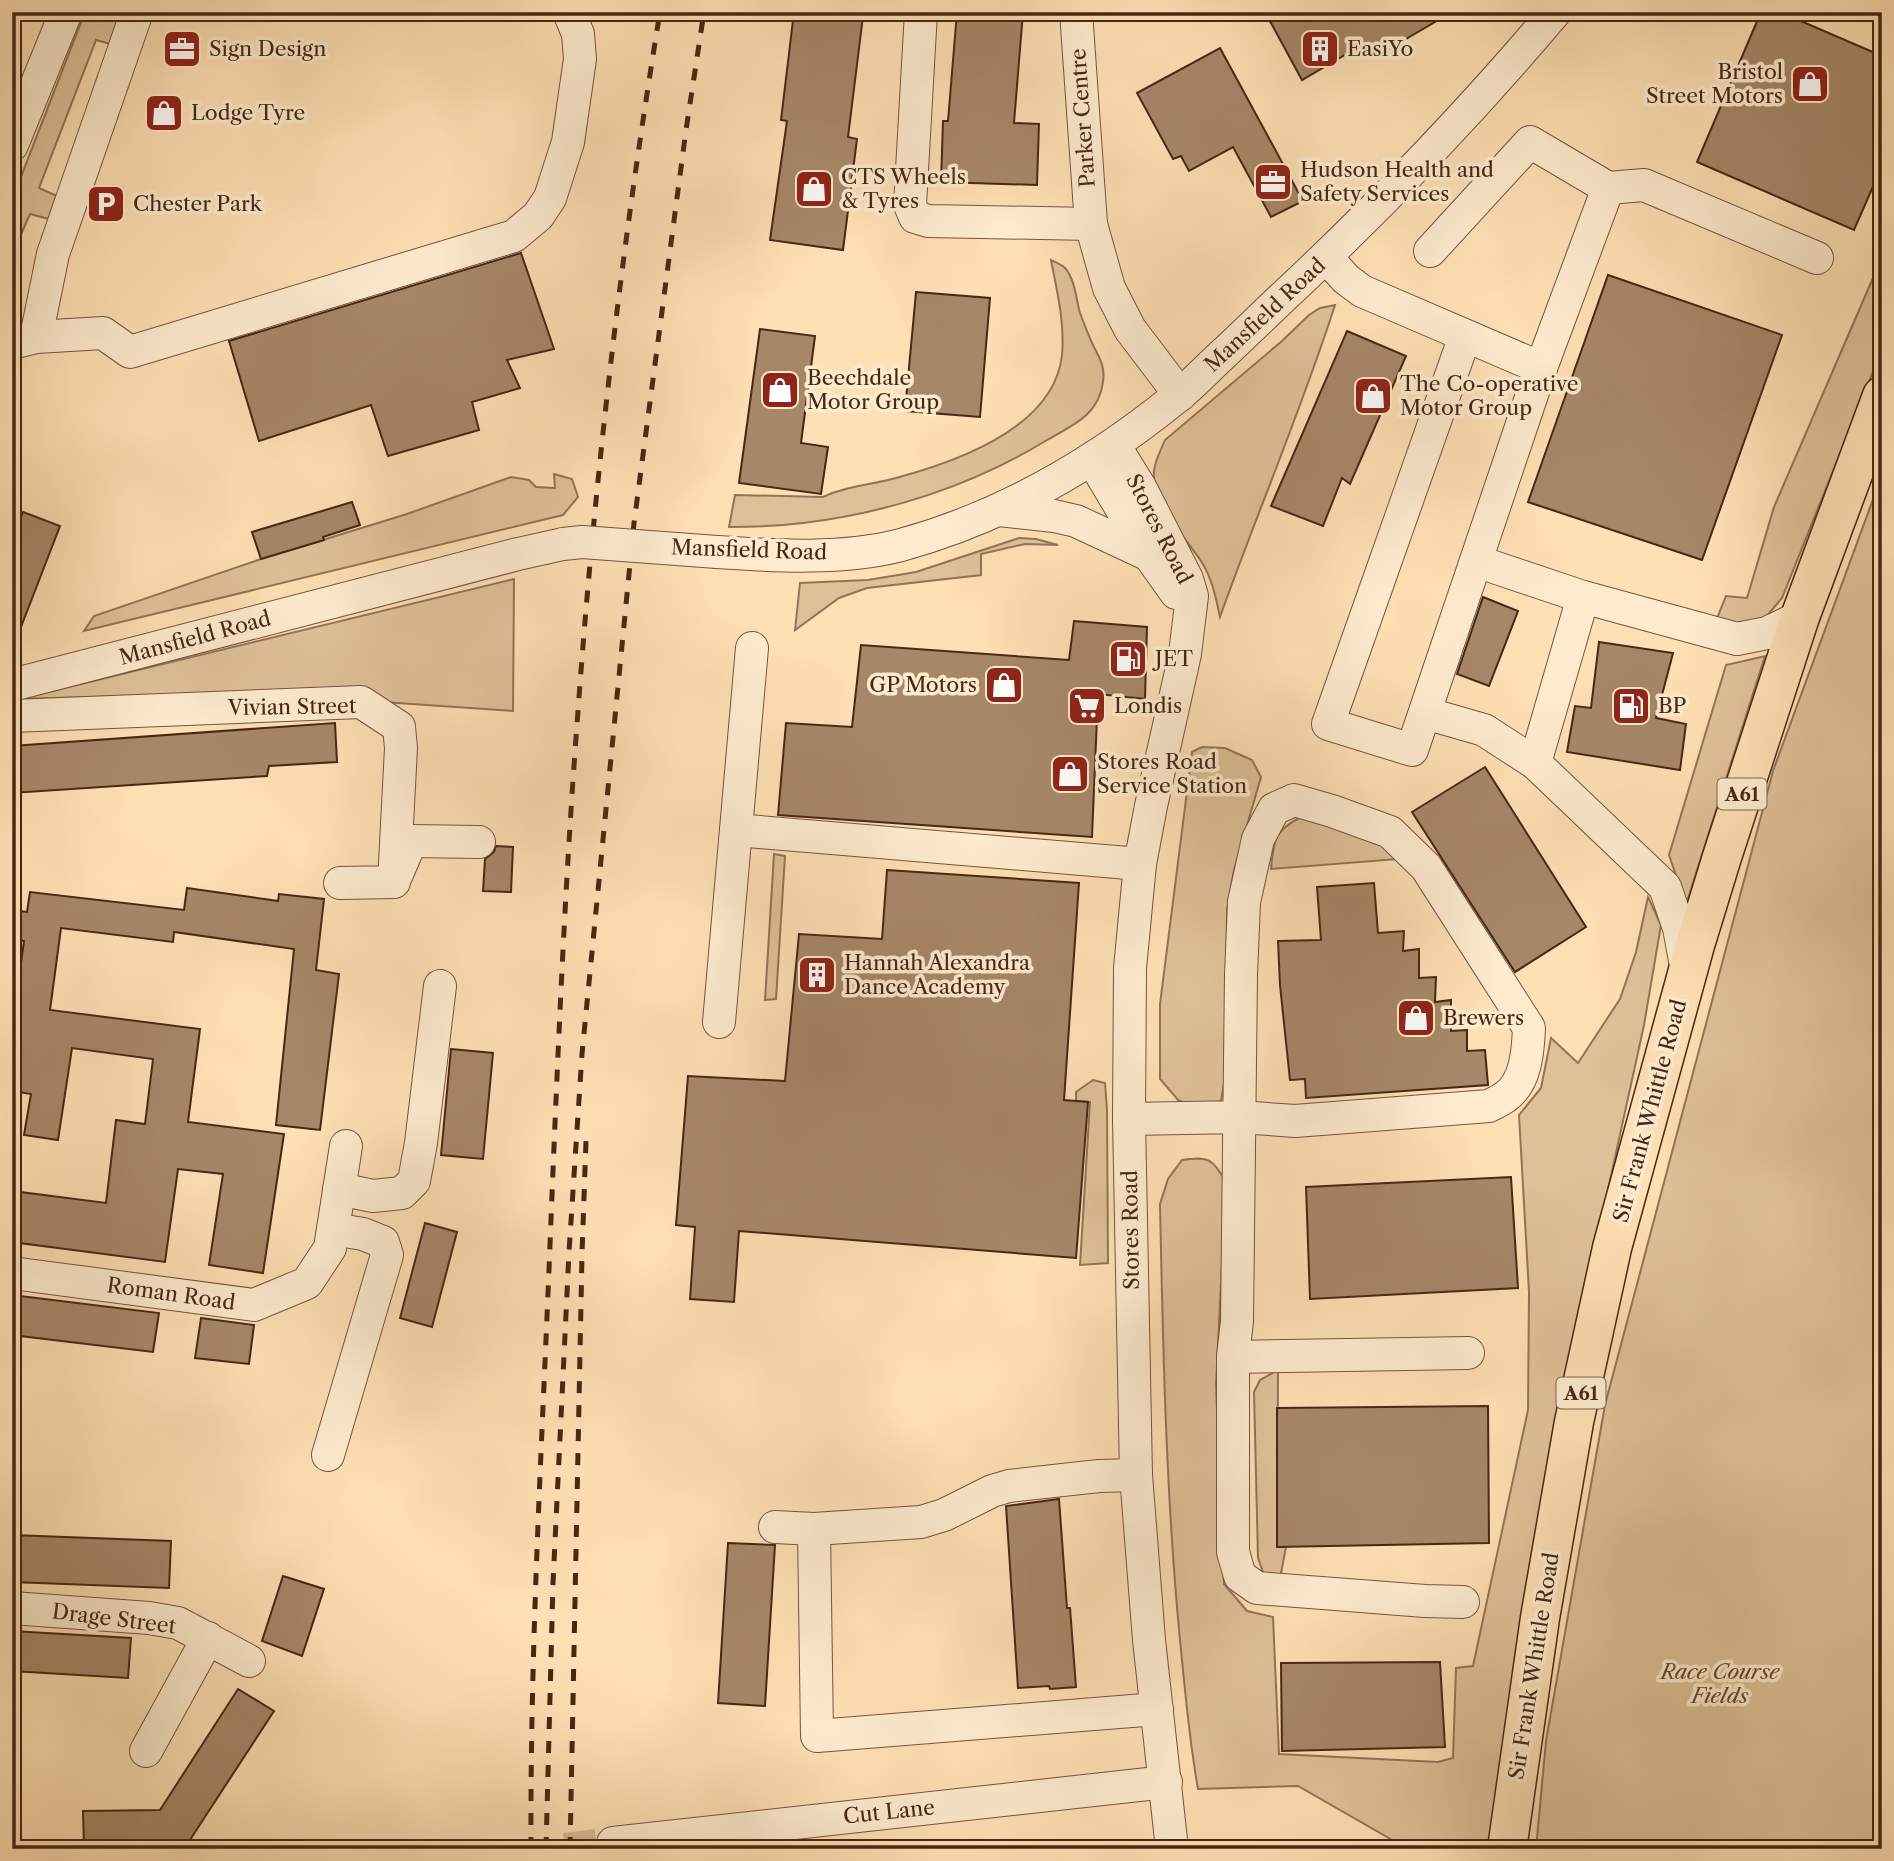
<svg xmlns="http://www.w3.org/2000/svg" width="1894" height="1861" font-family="'Libre Caslon Text',serif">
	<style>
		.green { fill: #dfc199; stroke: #937458; stroke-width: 2 }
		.building { fill: #a68768; stroke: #472716; stroke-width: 2 }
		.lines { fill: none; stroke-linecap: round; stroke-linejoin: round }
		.minor-tunnel { stroke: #d9bb94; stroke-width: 32; stroke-dasharray: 32 16; stroke-linecap: butt }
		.minor-casing { stroke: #75553e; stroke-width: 34 }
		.highway-casing { stroke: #472716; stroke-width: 41 }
		.minor { stroke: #feebce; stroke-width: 32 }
		.highway { stroke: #fee0b4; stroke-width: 38 }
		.rail { stroke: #472716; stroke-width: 5; stroke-dasharray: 12 12; stroke-linecap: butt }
		.minor-bridge-casing { stroke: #75553e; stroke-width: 34; stroke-linecap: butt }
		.minor-bridge { stroke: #feebce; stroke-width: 32 }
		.labels { text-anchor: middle; stroke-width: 7; stroke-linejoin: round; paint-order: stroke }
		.shield { fill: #feebce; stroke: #7e624d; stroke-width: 2 }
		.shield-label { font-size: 19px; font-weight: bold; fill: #472716 }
		.poi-label { font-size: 21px; fill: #472716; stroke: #feebce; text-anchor: start }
		.street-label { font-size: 21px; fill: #472716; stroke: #feebce }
		.park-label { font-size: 21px; font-style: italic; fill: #654630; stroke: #feebce }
	</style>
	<rect width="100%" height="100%" fill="#fee0b4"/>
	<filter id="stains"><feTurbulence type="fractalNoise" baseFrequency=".00286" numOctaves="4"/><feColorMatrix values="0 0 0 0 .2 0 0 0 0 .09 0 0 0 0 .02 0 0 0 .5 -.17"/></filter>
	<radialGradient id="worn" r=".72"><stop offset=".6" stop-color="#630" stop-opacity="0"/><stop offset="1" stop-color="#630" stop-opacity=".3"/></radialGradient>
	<g class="green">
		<path d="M85 12H123L114 45 96 40 39 188 57 196 49 219 30 214 12 255V200Z"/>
		<path d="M1882 257V349L1782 598 1766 617 1747 624 1716 621 1726 596 1747 598 1774 507Z"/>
		<path d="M1051 260C1055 262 1062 265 1065 268 1075 279 1076 299 1080 313 1083 321 1086 329 1090 338 1096 354 1106 363 1103 382 1099 415 1073 425 1047 440 974 485 888 513 803 523 778 526 753 527 729 527L735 495 823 497C846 486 871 485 896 478 956 462 1054 428 1062 355 1065 323 1057 291 1051 260Z"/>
		<path d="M1335 305C1301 411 1257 513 1220 617 1216 598 1212 578 1201 561 1185 537 1151 502 1154 471 1155 460 1161 450 1165 440L1282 341 1309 315 1320 308Z"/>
		<path d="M554 474 572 479 578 497 563 515 84 631 94 616 261 559 407 514 511 477 529 480 536 487 555 488Z"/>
		<path d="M1882 475V1849H1536L1546 1741 1605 1405 1773 771Z"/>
		<path d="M1019 538 1036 539 1058 545 1025 544 981 554V575L867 588 839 598 795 630 800 583 868 580 916 572Z"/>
		<path d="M514 579 513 711 383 702 364 689 19 699Z"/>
		<path d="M1765 656 1686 905 1669 855 1726 665Z"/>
		<path d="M1202 747 1225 748 1252 760 1261 777 1234 870 1227 909 1226 1072 1221 1101 1193 1107 1178 1100 1160 1079V1004L1192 752Z"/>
		<path d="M1299 818 1327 821 1374 837 1399 859 1271 869C1274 841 1273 832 1299 818Z"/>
		<path d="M774 854 785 856 776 999 765 1000Z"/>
		<path d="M1648 897 1661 925 1644 1025 1553 1441 1490 1849H1408L1298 1786 1198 1789C1189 1739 1185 1690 1180 1640 1166 1495 1163 1350 1160 1204L1168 1179 1182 1160C1210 1156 1212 1159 1226 1182L1216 1385 1224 1584 1247 1611 1273 1617 1279 1754 1438 1762 1453 1758 1456 1668 1473 1666 1528 1410 1529 1292 1519 1115 1541 1088 1551 1038 1578 1063 1620 999 1636 952Z"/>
		<path d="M1093 1080 1105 1083 1107 1110 1108 1263 1080 1265 1090 1102 1076 1101V1092Z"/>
		<path d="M1278 1370 1277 1547H1286L1279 1584 1263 1572 1258 1558 1254 1392 1260 1380Z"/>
	</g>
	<g class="building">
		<path d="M794 12H842V14L863 16 848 137 857 139 843 250 770 240 787 121 781 120Z"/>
		<path d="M957 12H1023L1014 123 1039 124 1037 185 941 182 943 121H948Z"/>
		<path d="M1265 12H1452L1377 56 1367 42 1302 80Z"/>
		<path d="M1761 12H1780L1882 56V166L1854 230 1697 162Z"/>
		<path d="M1220 48 1303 201 1271 217 1233 147 1189 171 1181 156 1173 159 1137 93Z"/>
		<path d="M521 253 554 349 507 360 520 388 472 402 479 430 388 456 371 405 259 441 229 341Z"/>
		<path d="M1608 275 1782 335 1702 560 1528 502Z"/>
		<path d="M916 292 990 298 980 417 905 411Z"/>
		<path d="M760 329 815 336 801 443 828 447 821 494 739 483Z"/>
		<path d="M1347 331 1406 356 1350 484 1342 478 1323 526 1271 506Z"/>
		<path d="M352 502 360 525 323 537 324 540 261 559 252 532Z"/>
		<path d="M23 512 60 526 14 645H12V540Z"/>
		<path d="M1483 597 1518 611 1489 686 1457 674Z"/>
		<path d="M1074 621 1147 627 1145 699 1098 694 1092 837 778 815 786 723 852 727 861 645 1069 660Z"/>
		<path d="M1599 642 1673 653 1656 718 1686 724 1680 770 1567 752 1575 706 1591 708Z"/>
		<path d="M335 723 337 762 269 766 267 776 12 793V746Z"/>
		<path d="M1485 767 1586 927 1515 972 1412 812Z"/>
		<path d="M496 846 513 847 511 892 483 891 485 859 494 852Z"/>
		<path d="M887 870 1079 883 1064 1100 1088 1102 1076 1258 739 1231 734 1302 690 1299 695 1227 676 1225 688 1076 785 1081 799 934 882 939Z"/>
		<path d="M1374 883 1378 933 1404 931 1403 951 1419 949V978L1436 977 1435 1002 1451 1000V1031L1467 1030V1051L1485 1050 1488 1085 1306 1098 1305 1079 1290 1080 1280 985 1278 941 1321 940 1317 887Z"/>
		<path d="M187 888 278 901 279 894 324 899 316 970 339 974 320 1130 276 1125 294 949 174 932 173 942 61 928 50 1010 200 1029 188 1122 284 1134 263 1273 209 1265 223 1174 178 1169 165 1262 12 1242V1191L106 1203 116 1120 145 1124 153 1059 72 1048 58 1140 24 1135 31 1094 12 1091V1027L24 941 12 939V910L27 912 30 892 184 910Z"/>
		<path d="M451 1049 493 1053 483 1159 441 1155Z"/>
		<path d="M1511 1177 1518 1288 1310 1299 1306 1187Z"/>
		<path d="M425 1223 457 1232 432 1327 400 1318Z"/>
		<path d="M12 1295 159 1313 153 1352 12 1335Z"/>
		<path d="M201 1318 254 1325 249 1364 195 1358Z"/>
		<path d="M1488 1406 1489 1543 1277 1547V1408Z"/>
		<path d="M1059 1499 1067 1608H1070L1076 1687 1050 1689 1049 1686 1018 1688 1006 1506Z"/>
		<path d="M12 1535 171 1541 169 1588 12 1582Z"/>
		<path d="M728 1543 775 1545 765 1706 718 1703Z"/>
		<path d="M283 1576 324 1589 302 1656 262 1641Z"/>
		<path d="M12 1631 131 1638 128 1678 12 1671Z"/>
		<path d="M1440 1662 1445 1747 1282 1751 1281 1663Z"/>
		<path d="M238 1689 274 1711 184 1849H84L83 1811 160 1810Z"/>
	</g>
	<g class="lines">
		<path class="minor-tunnel" d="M565 1849 613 1843"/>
		<defs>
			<g id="minor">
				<path d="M921 12 910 205 915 217 928 221 1091 224"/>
				<path d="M1076 12 1091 224 1109 288 1130 329 1180 395"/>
				<path d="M12 145 66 12"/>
				<path d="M1430 251 1530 142 1608 188"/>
				<path d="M1326 257 1346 279 1362 291 1541 368 1412 750 1328 724 1465 336"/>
				<path d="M36 337 53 254 137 12"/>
				<path d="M12 343 36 337 103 333 130 352 514 236 538 216 550 198 568 142 580 59 578 34 569 12"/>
				<path d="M1541 368 1608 188 1644 185 1817 258"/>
				<path d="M1114 445 1140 487 1187 579 1192 596 1185 654 1151 806 1140 864 1130 968 1129 1119 1136 1475 1149 1640 1172 1849"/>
				<path d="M1092 459 1149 555 1176 593"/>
				<path d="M999 510 1054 516 1076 521 1149 555"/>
				<path d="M717 552C775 556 844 560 901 545 1003 517 1096 463 1178 396 1193 384 1206 370 1220 357 1246 333 1271 308 1297 284 1388 198 1474 108 1555 12"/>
				<path d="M1476 561 1583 597"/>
				<path d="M12 685 518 554 563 544"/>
				<path d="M1425 713 1484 730 1535 763"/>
				<path d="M12 716 361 702 399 727 401 748 394 882 340 883"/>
				<path d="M736 830 1140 864"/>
				<path d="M397 874 411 841 479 842"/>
				<path d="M1687 971 1679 928 1665 887 1535 763 1583 597 1737 639 1767 633 1800 617"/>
				<path d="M719 1022 752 648"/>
				<path d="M1129 1119 1240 1117 1295 1121 1489 1106C1494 1103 1500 1101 1505 1097 1526 1083 1528 1051 1529 1028L1426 867 1390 832 1332 811 1294 800 1274 809 1258 839 1244 902 1241 975 1237 1321 1233 1357V1552L1240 1576 1257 1588 1425 1601 1463 1602"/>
				<path d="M339 1189 373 1196 402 1193 414 1181 421 1143 440 986"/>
				<path d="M12 1273 254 1305 307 1283 330 1248 346 1146"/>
				<path d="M1233 1357 1468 1353"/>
				<path d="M328 1455 387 1255 383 1242 363 1234 333 1229"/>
				<path d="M775 1527 814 1529 921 1522 944 1515 992 1491 1009 1486 1099 1476 1136 1475"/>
				<path d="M814 1529 817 1736 1157 1709"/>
				<path d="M12 1608 149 1618 178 1623 249 1661"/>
				<path d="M146 1751 208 1638"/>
				<path d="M613 1843 1166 1782"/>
			</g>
			<path id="highway" d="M1507 1849 1540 1618 1574 1422 1612 1248 1695 945 1722 857 1800 617 1882 396"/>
		</defs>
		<use href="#minor" class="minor-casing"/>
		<use href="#highway" class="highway-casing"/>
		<use href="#minor" class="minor"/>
		<use href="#highway" class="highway"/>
		<g class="rail">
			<path d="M531 1849C530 1639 543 1429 551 1219 558 1050 565 880 578 711 595 477 622 243 660 12"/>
			<path d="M546 1849 553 1583 569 1252 582 1054 634 523 686 130 704 12"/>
			<path d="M570 1849 582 1254 586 1141"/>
		</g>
		<defs>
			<path id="minor-bridge" d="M563 544 582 542 717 552"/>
		</defs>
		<use href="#minor-bridge" class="minor-bridge-casing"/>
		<use href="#minor-bridge" class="minor-bridge"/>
	</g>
	<defs>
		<symbol id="office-square" viewBox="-11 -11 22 22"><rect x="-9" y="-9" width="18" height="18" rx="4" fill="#8f2418" stroke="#feebce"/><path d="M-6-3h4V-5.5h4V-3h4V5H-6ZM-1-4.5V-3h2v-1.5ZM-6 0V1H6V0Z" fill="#fff"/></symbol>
		<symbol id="building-square" viewBox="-11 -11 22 22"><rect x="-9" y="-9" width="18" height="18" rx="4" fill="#8f2418" stroke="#feebce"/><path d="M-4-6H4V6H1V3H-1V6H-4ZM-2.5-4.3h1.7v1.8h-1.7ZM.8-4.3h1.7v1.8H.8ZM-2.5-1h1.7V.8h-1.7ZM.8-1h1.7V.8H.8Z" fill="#fff"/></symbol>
		<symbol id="shop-square" viewBox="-11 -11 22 22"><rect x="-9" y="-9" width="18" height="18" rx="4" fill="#8f2418" stroke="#feebce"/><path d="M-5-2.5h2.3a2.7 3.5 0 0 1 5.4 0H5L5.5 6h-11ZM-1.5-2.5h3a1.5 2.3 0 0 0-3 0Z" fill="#fff"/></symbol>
		<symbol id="parking-square" viewBox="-11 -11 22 22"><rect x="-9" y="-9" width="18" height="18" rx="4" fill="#8f2418" stroke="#feebce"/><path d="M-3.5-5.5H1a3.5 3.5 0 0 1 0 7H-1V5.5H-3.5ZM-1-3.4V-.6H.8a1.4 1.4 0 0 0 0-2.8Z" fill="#fff"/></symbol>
		<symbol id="fuel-square" viewBox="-11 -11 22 22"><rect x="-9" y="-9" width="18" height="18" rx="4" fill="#8f2418" stroke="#feebce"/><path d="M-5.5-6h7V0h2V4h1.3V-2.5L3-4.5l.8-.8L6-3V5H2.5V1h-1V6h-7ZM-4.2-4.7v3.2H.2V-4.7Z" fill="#fff"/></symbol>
		<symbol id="supermarket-square" viewBox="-11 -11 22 22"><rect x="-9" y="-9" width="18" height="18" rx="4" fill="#8f2418" stroke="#feebce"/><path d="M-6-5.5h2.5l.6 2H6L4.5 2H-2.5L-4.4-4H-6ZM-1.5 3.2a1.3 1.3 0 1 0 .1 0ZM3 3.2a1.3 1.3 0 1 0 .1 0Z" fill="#fff"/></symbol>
	</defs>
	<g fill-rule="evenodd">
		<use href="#office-square" x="160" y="27" width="44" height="44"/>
		<use href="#building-square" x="1298" y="27" width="44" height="44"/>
		<use href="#shop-square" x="1788" y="62" width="44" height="44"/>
		<use href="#shop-square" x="142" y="91" width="44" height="44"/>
		<use href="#office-square" x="1251" y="160" width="44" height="44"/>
		<use href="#shop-square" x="792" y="167" width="44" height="44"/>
		<use href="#parking-square" x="84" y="182" width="44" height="44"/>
		<use href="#shop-square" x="758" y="368" width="44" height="44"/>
		<use href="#shop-square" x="1351" y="374" width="44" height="44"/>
		<use href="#fuel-square" x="1106" y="637" width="44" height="44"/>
		<use href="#shop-square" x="982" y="663" width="44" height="44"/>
		<use href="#supermarket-square" x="1065" y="684" width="44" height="44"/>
		<use href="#fuel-square" x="1609" y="684" width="44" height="44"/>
		<use href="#shop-square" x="1048" y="752" width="44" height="44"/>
		<use href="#building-square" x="795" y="953" width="44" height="44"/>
		<use href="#shop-square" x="1394" y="996" width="44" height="44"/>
	</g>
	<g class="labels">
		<g class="shield">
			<rect x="1717.5" y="778.5" width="49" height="31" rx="5"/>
			<rect x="1556.5" y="1377.5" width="49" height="31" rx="5"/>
		</g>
		<g class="shield-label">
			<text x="1742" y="801">A61</text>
			<text x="1581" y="1400">A61</text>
		</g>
		<g class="poi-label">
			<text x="209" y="56">Sign Design</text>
			<text x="1347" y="56">EasiYo</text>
			<text x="1783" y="79" text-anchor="end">Bristol<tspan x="1783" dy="24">Street Motors</tspan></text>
			<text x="191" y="120">Lodge Tyre</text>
			<text x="1300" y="177">Hudson Health and<tspan x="1300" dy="24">Safety Services</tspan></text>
			<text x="841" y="184">CTS Wheels<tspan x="841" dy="24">&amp; Tyres</tspan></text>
			<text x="133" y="211">Chester Park</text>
			<text x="807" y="385">Beechdale<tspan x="807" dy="24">Motor Group</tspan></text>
			<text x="1400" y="391">The Co-operative<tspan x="1400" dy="24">Motor Group</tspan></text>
			<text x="1155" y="666">JET</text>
			<text x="977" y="692" text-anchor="end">GP Motors</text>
			<text x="1114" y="713">Londis</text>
			<text x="1658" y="713">BP</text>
			<text x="1097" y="769">Stores Road<tspan x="1097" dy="24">Service Station</tspan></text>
			<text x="844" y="970">Hannah Alexandra<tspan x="844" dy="24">Dance Academy</tspan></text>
			<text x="1443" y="1025">Brewers</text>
		</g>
		<g class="street-label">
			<text transform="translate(1083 118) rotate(-94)" y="7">Parker Centre</text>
			<text transform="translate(1265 315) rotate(-43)" y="7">Mansfield Road</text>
			<text transform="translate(1159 529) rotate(63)" y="7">Stores Road</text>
			<text transform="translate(749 550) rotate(2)" y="7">Mansfield Road</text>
			<text transform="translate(195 638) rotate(-15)" y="7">Mansfield Road</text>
			<text transform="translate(292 707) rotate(-1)" y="7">Vivian Street</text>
			<text transform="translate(1650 1111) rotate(-75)" y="7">Sir Frank Whittle Road</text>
			<text transform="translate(1131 1230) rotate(-91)" y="7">Stores Road</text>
			<text transform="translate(171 1294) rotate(8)" y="7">Roman Road</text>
			<text transform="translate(114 1619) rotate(7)" y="7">Drage Street</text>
			<text transform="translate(1534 1666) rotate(-81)" y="7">Sir Frank Whittle Road</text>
			<text transform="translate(889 1812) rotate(-6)" y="7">Cut Lane</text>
		</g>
		<g class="park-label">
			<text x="1720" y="1679">Race Course<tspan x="1720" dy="24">Fields</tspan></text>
		</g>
	</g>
	<rect width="1894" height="1861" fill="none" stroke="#fee0b4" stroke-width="42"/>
	<rect x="14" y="14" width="1866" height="1833" fill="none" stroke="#472716" stroke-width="3.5"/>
	<rect x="21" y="21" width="1852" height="1819" fill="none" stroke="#472716" stroke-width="2"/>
	<rect width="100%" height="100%" filter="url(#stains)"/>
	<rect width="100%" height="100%" fill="url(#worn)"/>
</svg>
